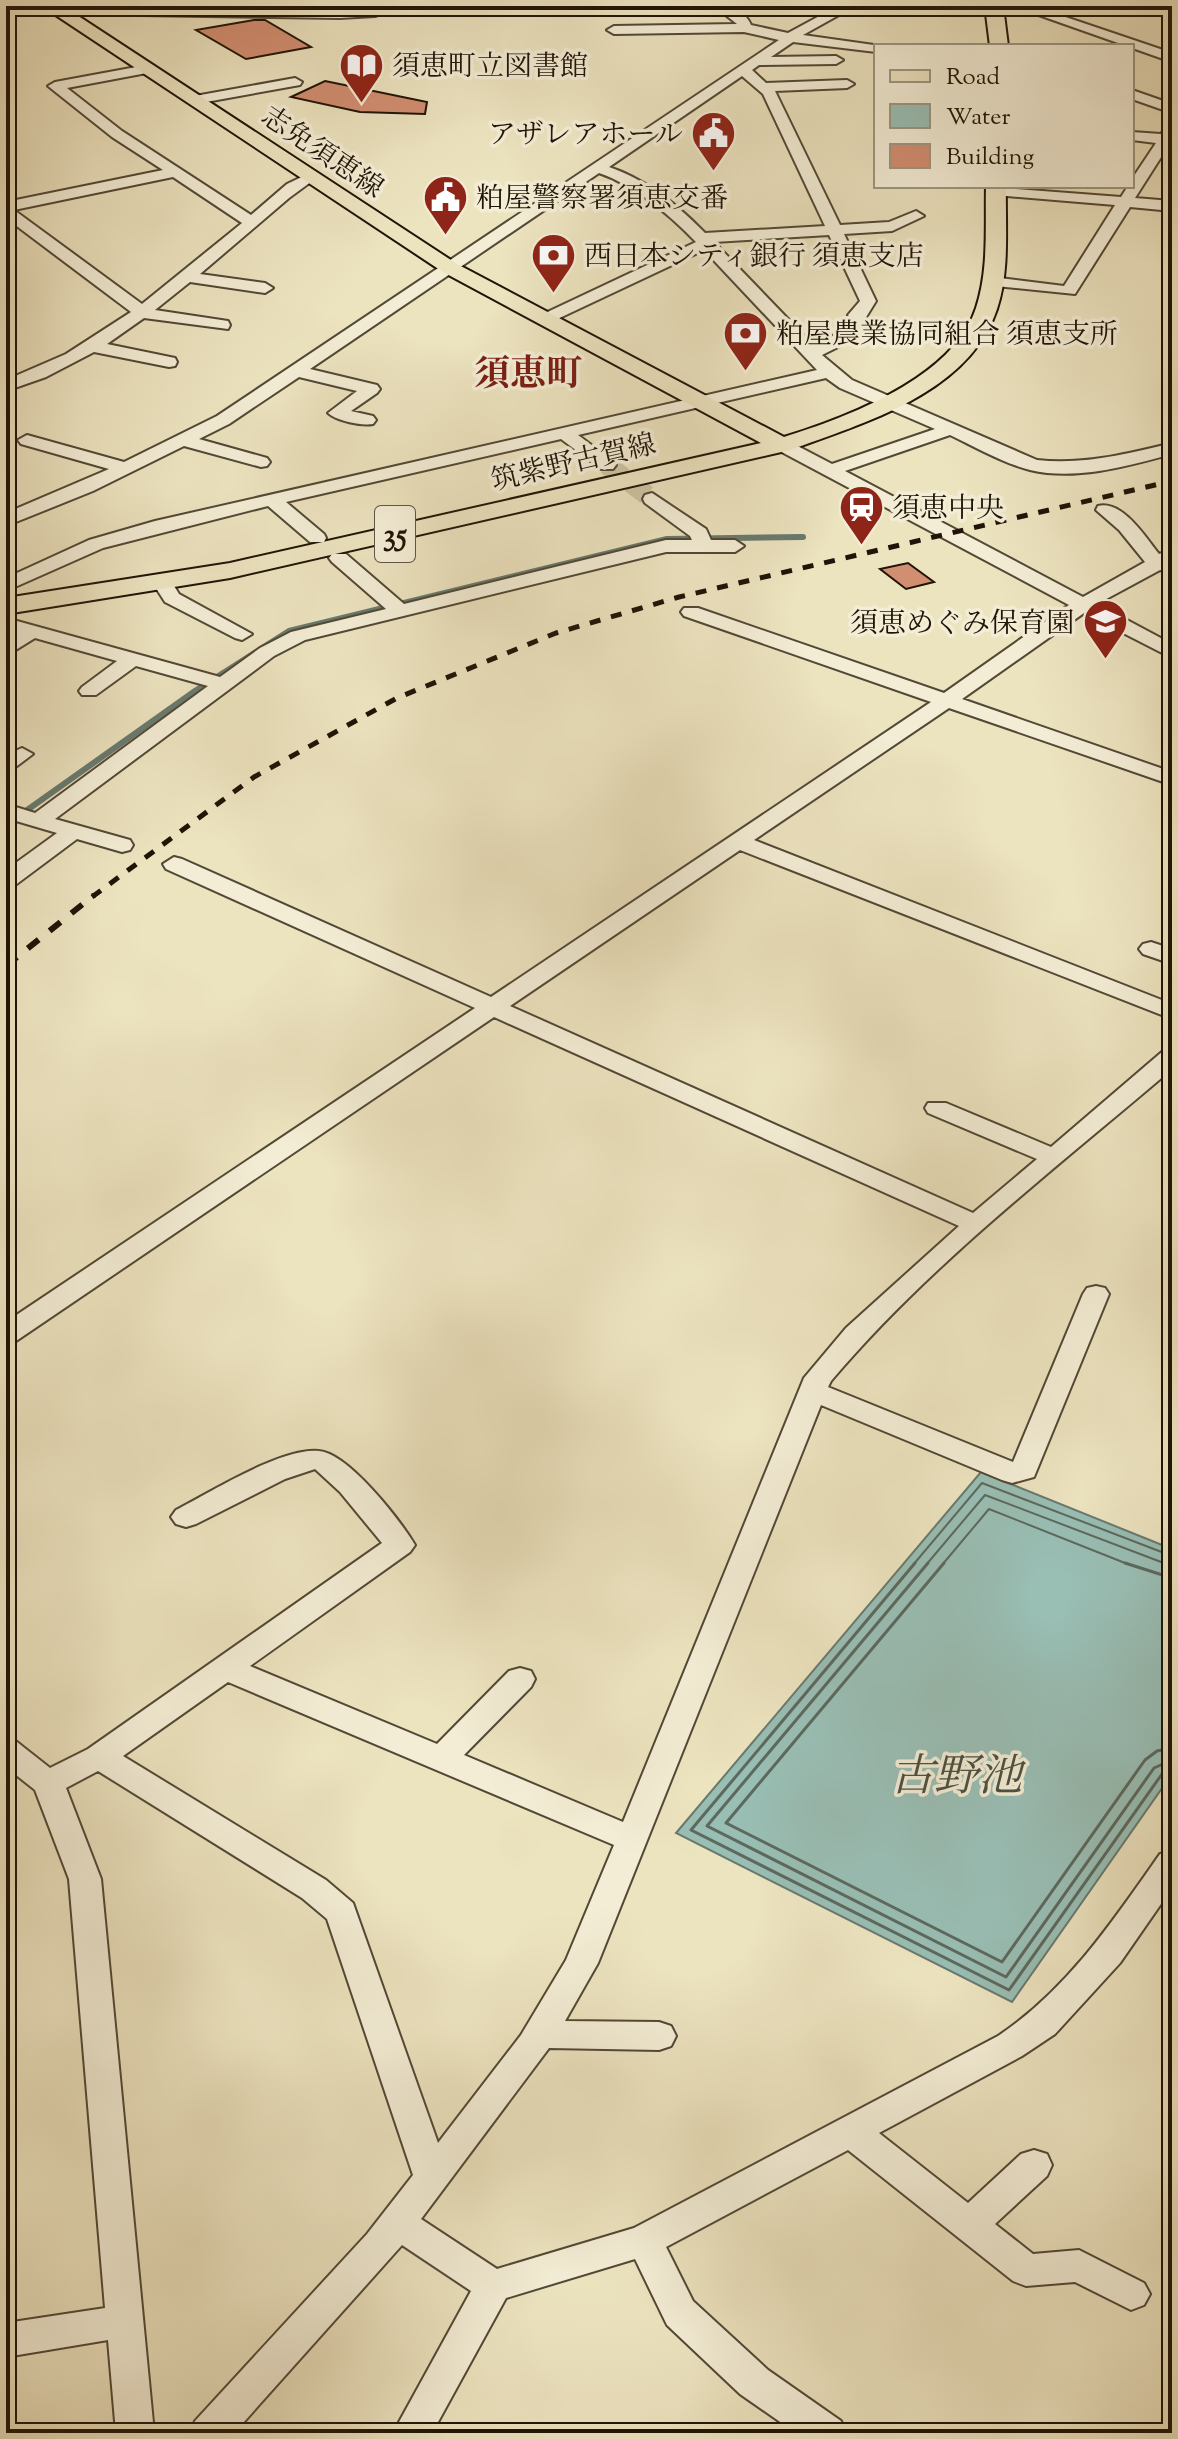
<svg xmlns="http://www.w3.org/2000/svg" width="1178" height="2439" font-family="'Sorts Mill Goudy','Noto Serif JP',serif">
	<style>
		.water { fill: #99beb4; stroke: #687a6f; stroke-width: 2 }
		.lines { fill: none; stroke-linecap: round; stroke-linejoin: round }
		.shore-far1 { stroke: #5c695e; stroke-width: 2 }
		.shore { stroke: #5c695e; stroke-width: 3 }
		.stream { stroke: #687a6f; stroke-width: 6 }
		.building { fill: #d28e71; stroke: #1f1407; stroke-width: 2 }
		.minor-tunnel { stroke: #cdc4a3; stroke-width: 20; stroke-dasharray: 20 10; stroke-linecap: butt }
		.minor-casing { stroke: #524835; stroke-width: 4 }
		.major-casing { stroke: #1f1407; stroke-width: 4 }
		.minor { fill: #f3edd5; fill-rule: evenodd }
		.major { fill: #ece3bf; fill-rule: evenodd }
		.rail-far1 { stroke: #1f1407; stroke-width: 5; stroke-dasharray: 11 11; stroke-linecap: butt }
		.rail { stroke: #1f1407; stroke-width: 6; stroke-dasharray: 14 14; stroke-linecap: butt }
		.labels { text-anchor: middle; stroke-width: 7; stroke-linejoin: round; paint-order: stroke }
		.far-poi-label { font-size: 28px; fill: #1f1407; stroke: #f3edd5; text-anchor: start }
		.far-street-label { font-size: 28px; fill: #1f1407; stroke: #f3edd5 }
		.shield { fill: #f3edd5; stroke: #5f5545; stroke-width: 2 }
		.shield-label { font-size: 32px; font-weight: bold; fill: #1f1407 }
		.far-district-label { font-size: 36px; font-weight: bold; fill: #7a1f14; stroke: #f3edd5 }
		.near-water-label { font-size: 44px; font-style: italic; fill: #4a5044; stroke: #f3edd5 }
	</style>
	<rect width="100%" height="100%" fill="#ece3bf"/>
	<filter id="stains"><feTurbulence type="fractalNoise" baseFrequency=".0025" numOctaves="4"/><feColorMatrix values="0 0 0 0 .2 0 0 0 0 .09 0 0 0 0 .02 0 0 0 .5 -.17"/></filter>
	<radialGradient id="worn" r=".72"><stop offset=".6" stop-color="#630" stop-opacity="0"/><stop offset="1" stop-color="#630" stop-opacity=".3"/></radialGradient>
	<path class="water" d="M981 1472 1172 1549V1774L1012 2002 676 1833Z"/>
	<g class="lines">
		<g class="shore-far1">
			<path d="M913 1565 982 1483 1172 1556"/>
			<path d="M926 1565 985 1495 1169 1565"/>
			<path d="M942 1565 989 1509 1130 1565"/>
		</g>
		<g class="shore">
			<path d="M915 1563 691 1830 1009 1990 1162 1774 1172 1770"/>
			<path d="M928 1563 707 1826 1006 1977 1154 1768 1172 1760"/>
			<path d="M944 1563 726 1823 1002 1962 1145 1760 1157 1751 1172 1748"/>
			<path d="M1125 1563 1172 1578"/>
			<path d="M1163 1563 1172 1566"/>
		</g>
		<path class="stream" d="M6 825 195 691 289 631 667 539 803 537"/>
	</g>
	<g class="building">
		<path d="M254 20H265L311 47 246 59 196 30Z"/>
		<path d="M325 81 427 102 425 114 360 112 291 97Z"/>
		<path d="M908 563 934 582 906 589 880 569Z"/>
	</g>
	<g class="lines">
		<path class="minor-tunnel" d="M607 465 652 499"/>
		<defs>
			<g id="minor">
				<path d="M6 6 340 10 402 6 375 16 340 18 6 13Z"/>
				<path d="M714 6C728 6 746 11 751 25L788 33 838 6H855L803 35 881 46H876V52L793 42 771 57 836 56 843 60 836 64 759 65 752 70 766 83 847 80 854 84 847 88 775 91 840 225 889 222 916 211 924 216 892 231 844 234 876 301 852 340 822 355 852 380 1037 460C1084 465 1127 454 1172 443V454C1128 466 1076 481 1030 470 1003 463 975 447 950 435L845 471 1083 597 1145 562 1119 530 1096 510 1098 506C1123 500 1146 538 1159 554L1172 549V573L1160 570 1097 604 1172 644V658L1084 613 962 699 1172 772V785L949 708 754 840 1172 1004V1019L740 850 510 1006 973 1213 1037 1159 928 1113 925 1108 928 1103H946L1051 1147 1163 1051 1172 1049V1069C1056 1168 930 1264 831 1381L828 1387 1013 1462 1083 1294 1087 1288 1096 1286 1105 1288 1109 1294 1034 1477 1012 1483 1002 1480 821 1405 598 1963 565 2021 659 2022 671 2026 676 2036 671 2046 659 2050 549 2048 421 2219 497 2269 634 2228 998 2036C1067 1990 1113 1921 1160 1854L1172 1851V1888L1120 1963 1055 2034 1022 2056 879 2133 968 2203 1021 2154 1034 2150 1047 2154 1052 2165 1047 2176 995 2224 1033 2254 1079 2250 1144 2283 1150 2294 1144 2305 1131 2310 1075 2282 1026 2286 1013 2281 848 2150 666 2247 693 2301 768 2370 841 2421 846 2433H796L740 2394 667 2325 635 2259 506 2298 432 2433H393L471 2291 402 2245 234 2433H190L195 2421 367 2234 413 2175 327 1919 302 1898 98 1771 66 1788 101 1879 154 2433H116L108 2340 6 2357V2323L105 2308 69 1879 35 1790 6 1767V1738L17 1742 50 1768 88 1749 382 1543 340 1492 315 1469 285 1479 196 1524 186 1527 176 1524 171 1517 176 1510C209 1493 282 1447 319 1451 348 1453 400 1520 415 1545L410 1552 250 1666 437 1744 509 1671 520 1668 531 1671 535 1679 531 1687 464 1755 623 1822 804 1378 846 1328 959 1226 494 1017 16 1341 6 1344V1322L475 1008 166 869 163 864 174 857 182 859 491 997 931 702 684 616 681 612 684 608H698L944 693 1069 605 776 449 773 445 776 441H788L832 464 935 429 840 388 826 378 578 435 613 461 616 465 613 469H601L561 439 286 502 324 534 326 538 324 542H310L268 506 103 548 6 591V578L89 540 155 521 817 370 704 250 551 322H539L537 319 539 316 696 242C670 215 636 186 599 173L310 369 377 385 380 389 377 393 351 411 373 416 376 420 373 424C361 426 337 421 328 413L357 391 299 377 229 424 199 439 267 458 270 462 267 466 261 467 184 446 93 491 6 526V513L109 469 21 444 18 440 27 435 124 462 217 416 779 40 744 32 614 34 607 30 614 26 737 24ZM742 76 763 94 825 226 705 233C679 206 645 179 609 167ZM829 235 860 301 848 315 851 319 840 332 814 346 714 242ZM228 1682 614 1845 566 1960 521 2035 438 2143 353 1903 326 1880 123 1756Z"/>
				<path d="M1013 6H1033L1172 53V62Z"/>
				<path d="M147 65 152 66V72L67 88 122 131 251 215 287 184 312 172 319 176 289 198 200 274 265 283 273 288 265 293 190 282 155 310 228 321 230 325 228 329 144 318 107 344 175 358 177 362 175 366 169 367 94 352 46 377 6 391V380L66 354 131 312 6 218V202L163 170 112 137 48 86 55 82ZM173 177 242 223 142 304 14 210Z"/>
				<path d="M295 78 302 82 300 85 195 104 188 100 195 96Z"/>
				<path d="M1132 90 1172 104V113L1132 99Z"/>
				<path d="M1172 124V140L1135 198 1172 201V211L1130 207 1075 294 986 285 984 282 992 277 1064 286 1115 205 995 195 987 190 990 187 1121 197 1128 186H1132V179L1156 143 1132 140V132L1161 134 1167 125Z"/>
				<path d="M652 493 706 529 711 540H735L744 546 735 552H666L305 640 274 656 55 819 130 840 133 845 130 850 122 852 77 839 14 886 6 888V870L57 833 6 818V804L35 813 208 686 136 666 96 695H82L79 691 82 687 117 661 35 638 6 656V641L17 633 6 630V618L220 677 260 648 291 632 386 609 332 562 329 558 332 554H346L404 604 666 540H692L690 536 645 503 643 499 645 495Z"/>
				<path d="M164 579 171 581 179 594 252 634 242 640 235 638 165 602 154 585Z"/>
				<path d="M22 748 33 754 13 769 6 771V755Z"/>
				<path d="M1151 942 1172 949V964L1143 954 1139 949 1143 944Z"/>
			</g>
			<g id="major">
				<path d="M42 6H63L457 264 784 437C848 417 953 378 976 308 989 269 985 226 986 186H1006C1005 226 1010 270 997 309 969 393 864 423 790 450L230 578 6 614V598L230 563 761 443 443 272Z"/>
				<path d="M985 6H1003L1008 46H990Z"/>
			</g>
		</defs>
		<use href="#minor" class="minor-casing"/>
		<use href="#major" class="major-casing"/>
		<use href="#minor" class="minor"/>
		<use href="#major" class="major"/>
		<path class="rail-far1" d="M92 897 254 777 397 698 556 633 679 597 1172 481"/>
		<path class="rail" d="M6 966 94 895"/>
	</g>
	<defs>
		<symbol id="library-pin" viewBox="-11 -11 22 30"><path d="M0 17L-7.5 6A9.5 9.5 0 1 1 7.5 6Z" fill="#8f2418" stroke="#f3edd5"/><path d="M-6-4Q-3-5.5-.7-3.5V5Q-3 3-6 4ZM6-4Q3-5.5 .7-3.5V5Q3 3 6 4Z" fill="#fff"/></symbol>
		<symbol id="civic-pin" viewBox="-11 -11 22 30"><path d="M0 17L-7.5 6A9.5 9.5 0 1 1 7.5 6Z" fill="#8f2418" stroke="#f3edd5"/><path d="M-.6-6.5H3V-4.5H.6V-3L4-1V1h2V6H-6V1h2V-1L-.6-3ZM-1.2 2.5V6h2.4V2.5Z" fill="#fff"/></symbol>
		<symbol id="bank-pin" viewBox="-11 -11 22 30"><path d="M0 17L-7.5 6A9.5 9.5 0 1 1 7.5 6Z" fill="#8f2418" stroke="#f3edd5"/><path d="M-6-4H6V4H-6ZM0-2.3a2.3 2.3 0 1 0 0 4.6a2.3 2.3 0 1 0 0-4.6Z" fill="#fff"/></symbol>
		<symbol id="station-pin" viewBox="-11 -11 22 30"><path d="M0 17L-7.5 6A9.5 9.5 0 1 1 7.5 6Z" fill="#8f2418" stroke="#f3edd5"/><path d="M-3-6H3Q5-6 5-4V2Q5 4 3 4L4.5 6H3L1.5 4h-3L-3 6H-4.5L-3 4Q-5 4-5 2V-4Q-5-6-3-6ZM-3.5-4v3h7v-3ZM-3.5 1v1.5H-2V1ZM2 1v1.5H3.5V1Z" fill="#fff"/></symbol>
		<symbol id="school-pin" viewBox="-11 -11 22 30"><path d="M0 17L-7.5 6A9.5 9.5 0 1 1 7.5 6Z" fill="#8f2418" stroke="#f3edd5"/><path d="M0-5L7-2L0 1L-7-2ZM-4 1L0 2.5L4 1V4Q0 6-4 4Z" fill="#fff"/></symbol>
	</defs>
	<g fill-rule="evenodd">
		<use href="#library-pin" x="336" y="40" width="51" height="69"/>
		<use href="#civic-pin" x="688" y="108" width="51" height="69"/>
		<use href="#civic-pin" x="420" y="172" width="51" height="69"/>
		<use href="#bank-pin" x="528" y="230" width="51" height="69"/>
		<use href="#bank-pin" x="720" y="308" width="51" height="69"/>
		<use href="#station-pin" x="836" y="482" width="51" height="69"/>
		<use href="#school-pin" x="1080" y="596" width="51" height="69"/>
	</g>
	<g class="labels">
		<g class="far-poi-label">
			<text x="392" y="75">須恵町立図書館</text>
			<text x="683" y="143" text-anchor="end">アザレアホール</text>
			<text x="476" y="207">粕屋警察署須恵交番</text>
			<text x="584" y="265">西日本シティ銀行 須恵支店</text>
			<text x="776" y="343">粕屋農業協同組合 須恵支所</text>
			<text x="892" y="517">須恵中央</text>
			<text x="1074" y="632" text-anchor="end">須恵めぐみ保育園</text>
		</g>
		<g class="far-street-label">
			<text transform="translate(323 151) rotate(34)" y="10">志免須恵線</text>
			<text transform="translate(573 461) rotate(-13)" y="10">筑紫野古賀線</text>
		</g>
		<rect class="shield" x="375" y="506" width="40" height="56" rx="6"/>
		<g class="shield-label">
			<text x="395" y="545">35</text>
		</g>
		<g class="far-district-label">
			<text x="528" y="385">須恵町</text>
		</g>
		<g class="near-water-label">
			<text x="956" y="1790">古野池</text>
		</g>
	</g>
	<rect width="1178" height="2439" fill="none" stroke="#ece3bf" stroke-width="32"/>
	<rect x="8" y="8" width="1162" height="2423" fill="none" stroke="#1f1407" stroke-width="4"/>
	<rect x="16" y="16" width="1146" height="2407" fill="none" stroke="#1f1407" stroke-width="2"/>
	<rect x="874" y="44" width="260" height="144" fill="#f3edd5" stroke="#9e9683" stroke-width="2"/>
	<rect x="890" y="70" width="40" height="12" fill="#ece3bf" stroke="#9e9683" stroke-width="2"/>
	<text x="946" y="84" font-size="24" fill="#1f1407">Road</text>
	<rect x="890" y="104" width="40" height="24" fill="#99beb4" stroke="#9e9683" stroke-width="2"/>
	<text x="946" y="124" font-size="24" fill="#1f1407">Water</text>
	<rect x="890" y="144" width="40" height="24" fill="#d28e71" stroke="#9e9683" stroke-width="2"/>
	<text x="946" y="164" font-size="24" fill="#1f1407">Building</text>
	<rect width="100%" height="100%" filter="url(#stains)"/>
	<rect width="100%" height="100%" fill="url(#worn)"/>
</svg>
